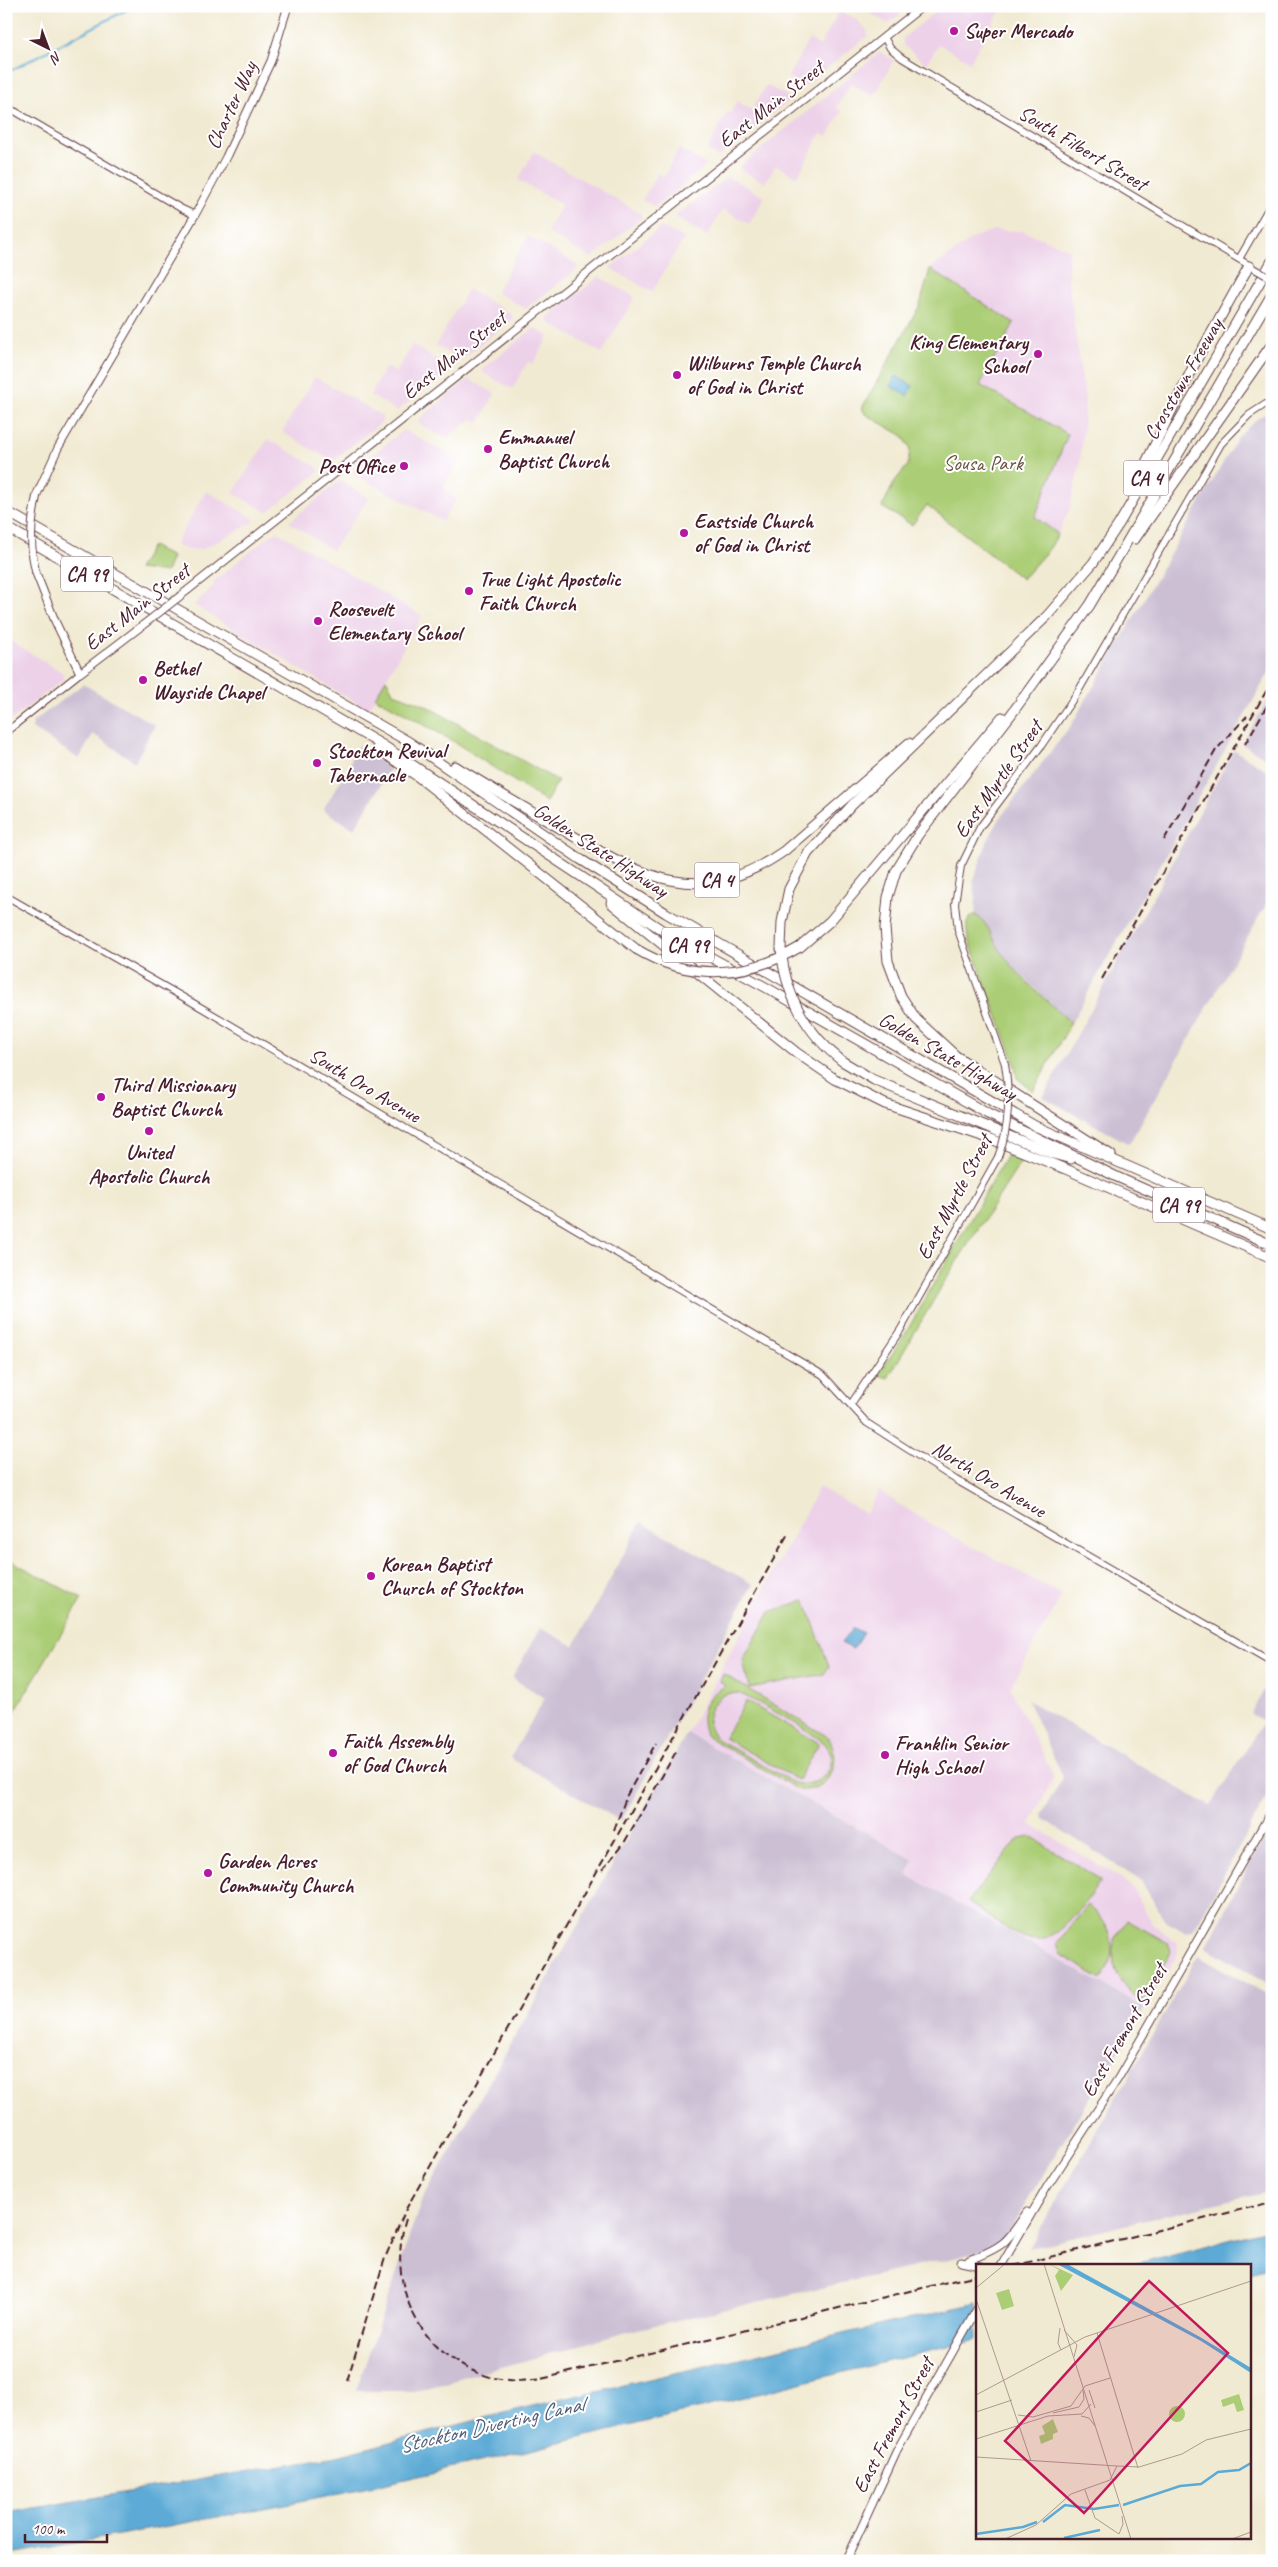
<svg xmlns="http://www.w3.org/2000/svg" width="1278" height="2567" font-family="Caveat,sans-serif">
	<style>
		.built { fill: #edd1e9 }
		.industrial { fill: #ccbfd4 }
		.green { fill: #abcd75; stroke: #7a7650; fill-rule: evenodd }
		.water { fill: #5baad5; stroke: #526480 }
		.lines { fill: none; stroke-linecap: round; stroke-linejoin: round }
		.stream { stroke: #5baad5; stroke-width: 2 }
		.tertiary-casing { stroke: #633d44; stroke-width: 8 }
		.secondary-casing { stroke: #633d44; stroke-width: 9 }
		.motorway-casing { stroke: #633d44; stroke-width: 11 }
		.tertiary { stroke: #fff; stroke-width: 6 }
		.secondary { stroke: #fff; stroke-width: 7 }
		.motorway { stroke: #fff; stroke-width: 9 }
		.rail { stroke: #4a1f2b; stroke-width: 2; stroke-dasharray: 8 4; stroke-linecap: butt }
		.tertiary-bridge-casing { stroke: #633d44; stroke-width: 8; stroke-linecap: butt }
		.secondary-bridge-casing { stroke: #633d44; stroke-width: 9; stroke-linecap: butt }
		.motorway-bridge-casing { stroke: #633d44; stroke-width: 11; stroke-linecap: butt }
		.tertiary-bridge { stroke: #fff; stroke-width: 6 }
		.secondary-bridge { stroke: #fff; stroke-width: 7 }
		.motorway-bridge { stroke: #fff; stroke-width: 9 }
		.poi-dot { fill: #b5179e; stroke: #fff; stroke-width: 2 }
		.labels { text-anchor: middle; stroke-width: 4; stroke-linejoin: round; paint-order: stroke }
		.shield { fill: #fff; stroke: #80626b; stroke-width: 1 }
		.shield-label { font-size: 20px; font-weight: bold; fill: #4a1f2b }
		.poi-label { font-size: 21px; font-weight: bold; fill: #4a1f2b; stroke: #fff; text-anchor: start }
		.street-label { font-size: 21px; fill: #4a1f2b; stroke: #fff }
		.park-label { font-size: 21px; fill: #675341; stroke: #fff }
		.water-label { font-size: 22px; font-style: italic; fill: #525e77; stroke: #fff }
		.inset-river { fill: none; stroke: #5baad5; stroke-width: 2.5 }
		.inset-road { fill: none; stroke: #ae998f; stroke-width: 1 }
		.view { fill: #c2185b; fill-opacity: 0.15; stroke: #c2185b; stroke-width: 2.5 }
		.inset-edge { fill: none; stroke: #4a1f2b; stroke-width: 2.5 }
	</style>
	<rect width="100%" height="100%" fill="#fff"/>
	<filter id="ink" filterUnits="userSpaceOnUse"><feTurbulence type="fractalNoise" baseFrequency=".02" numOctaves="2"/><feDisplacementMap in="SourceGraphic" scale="10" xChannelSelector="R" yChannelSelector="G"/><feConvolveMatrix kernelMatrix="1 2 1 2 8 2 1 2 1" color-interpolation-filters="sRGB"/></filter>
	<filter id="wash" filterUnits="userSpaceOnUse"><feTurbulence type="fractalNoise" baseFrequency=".0096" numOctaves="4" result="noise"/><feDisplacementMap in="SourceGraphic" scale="20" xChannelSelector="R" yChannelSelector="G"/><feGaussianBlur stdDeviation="1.12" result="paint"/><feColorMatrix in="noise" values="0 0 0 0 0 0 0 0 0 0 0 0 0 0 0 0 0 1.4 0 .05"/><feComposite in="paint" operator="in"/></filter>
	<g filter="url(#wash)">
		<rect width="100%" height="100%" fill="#f1ead2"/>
		<g class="built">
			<path d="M859 6H910L888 24Z"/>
			<path d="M943 6H1003L970 62 939 44 926 64 903 45V38Z"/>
			<path d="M839 11 854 18 867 30 868 36 804 86 788 77 809 39 820 46Z"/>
			<path d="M880 52 894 60 874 96 851 83 836 108 842 111 828 136 821 133 797 177 776 165 765 183 740 169V166Z"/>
			<path d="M766 85 787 96V102L718 157 707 150 727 112 730 114 737 101 752 110Z"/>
			<path d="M679 149 704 163 705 167 655 207 642 200 658 173 664 176Z"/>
			<path d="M534 152 640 213 642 217 591 258 547 232 562 205 518 180Z"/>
			<path d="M728 177 765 197 749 224 723 209 707 236 677 219 676 215Z"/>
			<path d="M661 227 684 238 652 292 610 268Z"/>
			<path d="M993 230 1023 231 1069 249 1068 280 1085 400 1080 465 1069 510 1058 534 1034 517 1068 434 979 385 930 269 975 237Z"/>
			<path d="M528 236 576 264 578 268 526 309 496 292Z"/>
			<path d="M599 277 635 297 602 353 548 322V317Z"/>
			<path d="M468 289 512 315V319L461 360 436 345Z"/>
			<path d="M534 328 549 336 533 364 528 362 512 389 484 373 483 368Z"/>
			<path d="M412 345 447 366V371L397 411 370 395 386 367 396 373Z"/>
			<path d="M315 377 382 416V422L332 461 282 432Z"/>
			<path d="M469 379 495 394 479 422 472 418 446 439 418 423 419 419Z"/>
			<path d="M404 430 459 460 443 487 456 499 442 521 354 474V469Z"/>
			<path d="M268 439 318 468 319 472 267 512 233 493Z"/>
			<path d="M340 481 369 498 332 550 289 522Z"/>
			<path d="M206 491 253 518 254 522 203 549 188 550 175 545Z"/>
			<path d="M276 531 422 616 368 710 194 605 215 585 213 582Z"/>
			<path d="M9 640 63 673 64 679 6 724V645Z"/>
			<path d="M819 1487 866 1514 879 1491 927 1522 1062 1595 1010 1688 1054 1777 1030 1824 1122 1879 1133 1889 1153 1924 1177 1943 1178 1953 1145 2008 907 1875 914 1860 687 1733Z"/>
		</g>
		<g class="industrial">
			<path d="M1272 410V667L1071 1023 1016 970 1001 952 985 923 975 915 976 897 973 882 987 842 1000 818 1072 724 1238 437 1258 418Z"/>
			<path d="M83 684 155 725 135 762 93 734 79 759 32 728 33 722Z"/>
			<path d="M1272 692V762L1242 744Z"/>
			<path d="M359 745 390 770 354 829 325 811 324 808 350 765 352 755Z"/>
			<path d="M1234 750 1272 773V894L1129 1144 1043 1097Z"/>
			<path d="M641 1522 753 1584 621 1821 510 1758 545 1698 512 1678 540 1628 574 1646Z"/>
			<path d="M1272 1677V1788L1193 1931 1186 1933 1166 1922 1141 1881 1044 1819 1042 1813 1063 1777 1027 1700 1210 1806 1264 1721 1250 1714Z"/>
			<path d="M687 1733 914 1860 907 1875 1145 2008 998 2248 638 2329 416 2391H356L421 2202Z"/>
			<path d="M1272 1823V1986L1206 1947Z"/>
			<path d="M1198 1956 1272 1997V2190L1029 2248Z"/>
		</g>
		<g class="green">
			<path d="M930 269 1014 323 980 385 1068 434 1035 517 1058 534 1050 548 1022 579 927 505 912 525 882 507 895 481 908 465 910 448 903 436 865 414 862 408 920 305Z"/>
			<path d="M152 546 172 557 166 572 138 569Z"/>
			<path d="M386 679 394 693 423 704 558 781 546 802 453 741 375 697Z"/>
			<path d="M975 915C989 922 992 940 1002 953 1020 979 1048 1001 1071 1023L1033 1091 1017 1078 1014 1060 971 946C968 935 961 921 975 915Z"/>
			<path d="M1007 1155 1021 1162 949 1274 888 1378 878 1375 904 1336Z"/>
			<path d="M6 1558 82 1599 9 1721 6 1720Z"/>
			<path d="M805 1600 829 1666 824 1674 749 1688 743 1660 770 1612Z"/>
			<path d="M723 1674 828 1737C844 1761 830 1792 799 1790L706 1736C696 1715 705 1695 726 1686L720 1682ZM726 1694C733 1693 739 1693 745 1696 760 1703 819 1735 827 1746 842 1769 816 1790 794 1783L718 1740C702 1725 707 1703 726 1694Z"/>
			<path d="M746 1701 819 1743 798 1780 724 1738Z"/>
			<path d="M1030 1836 1101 1880C1089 1897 1059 1944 1034 1940 1011 1936 987 1914 968 1902L1019 1838Z"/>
			<path d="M1088 1905C1114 1927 1119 1949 1102 1979L1061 1955 1057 1943Z"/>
			<path d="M1127 1920 1168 1943 1171 1952 1142 2001C1122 1990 1107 1964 1115 1940 1118 1933 1124 1926 1127 1920Z"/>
		</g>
		<g class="water">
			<path d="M896 376 913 386 907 396 890 386Z"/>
			<path d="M853 1628 863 1633 853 1649 841 1643Z"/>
			<path d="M1272 2229V2268L1249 2274V2266H1126Z"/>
			<path d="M977 2303V2340C777 2387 580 2441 379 2485 256 2511 131 2533 6 2555V2513L336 2456 524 2408Z"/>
		</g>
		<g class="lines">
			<path class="stream" d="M6 73 134 6"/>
		</g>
	</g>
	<g filter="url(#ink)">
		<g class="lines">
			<defs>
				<g id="tertiary">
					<path d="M884 37 890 48 902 58 1252 267"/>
					<path d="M6 106 182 209 195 215"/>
					<path d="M1239 259 1272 202"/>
					<path d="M6 732 80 673"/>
					<path d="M6 896 202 1008 823 1375 867 1423 956 1480 1272 1662"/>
					<path d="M1005 1064 958 930 955 904 961 866 980 827 1041 746 1079 690 1221 444 1249 415 1272 400"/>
					<path d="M851 1404 901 1329 998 1157"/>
				</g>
				<g id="secondary">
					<path d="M37 494 58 448 195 215 226 157 271 61 288 6"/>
					<path d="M36 573 55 621 80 673 143 625"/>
					<path d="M188 590 923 6"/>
					<path d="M969 2260C1003 2247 1007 2243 1027 2212"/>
					<path d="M961 2262 980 2266"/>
					<path d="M1001 2266 1047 2187 1119 2077 1272 1810"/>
					<path d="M846 2561 897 2450 977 2309"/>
				</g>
				<g id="motorway">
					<path d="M1134 487 1198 357 1249 266"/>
					<path d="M6 511 409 742 580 859 666 913 1035 1126 1272 1229"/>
					<path d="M6 527 384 746 668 934 767 988 988 1114 1117 1177 1272 1245"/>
					<path d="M1135 539 1272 344"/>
					<path d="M377 748 417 776 636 949"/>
					<path d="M455 766C490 788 527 809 563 830 642 876 698 911 784 851L909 743"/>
					<path d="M611 903 797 1053 835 1079 885 1104 991 1139 1068 1170 1272 1258"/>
					<path d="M800 947 830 921 1002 717"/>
					<path d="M781 948 782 922 789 889 808 853 852 805 1047 616 1093 563 1119 524 1272 261"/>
					<path d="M842 1061 874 1080 1053 1154 1071 1159"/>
					<path d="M1111 1155 956 1056 916 1019 901 996 888 961 885 928 888 897 896 871 918 835 1010 716 1090 605 1272 294"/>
				</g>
			</defs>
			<use href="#tertiary" class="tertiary-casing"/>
			<use href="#secondary" class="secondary-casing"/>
			<use href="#motorway" class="motorway-casing"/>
			<use href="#tertiary" class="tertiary"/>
			<use href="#secondary" class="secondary"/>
			<use href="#motorway" class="motorway"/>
			<g class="rail">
				<path d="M1245 744 1272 697"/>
				<path d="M1164 840 1216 750 1247 716"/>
				<path d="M1102 979 1272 681"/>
				<path d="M614 1830 627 1795 656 1743"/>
				<path d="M602 1870 624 1843 677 1750"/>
				<path d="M406 2219C379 2307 449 2394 541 2379L977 2275"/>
				<path d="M1013 2266 1272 2202"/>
				<path d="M347 2381 385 2258 406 2209 789 1532"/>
			</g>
			<defs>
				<g id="tertiary-bridge">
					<path d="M1253 268 1272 279"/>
					<path d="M998 1157C1010 1126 1010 1096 1005 1064"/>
				</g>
				<g id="secondary-bridge">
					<path d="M36 573C29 545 31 522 37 494"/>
					<path d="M143 625 188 590"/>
				</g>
				<g id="motorway-bridge">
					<path d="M781 948C785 994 806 1033 842 1061"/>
					<path d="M636 949C689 981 748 978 800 947"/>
				</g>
			</defs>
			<use href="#tertiary-bridge" class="tertiary-bridge-casing"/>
			<use href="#secondary-bridge" class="secondary-bridge-casing"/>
			<use href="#motorway-bridge" class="motorway-bridge-casing"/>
			<use href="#tertiary-bridge" class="tertiary-bridge"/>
			<use href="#secondary-bridge" class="secondary-bridge"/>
			<use href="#motorway-bridge" class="motorway-bridge"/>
		</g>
	</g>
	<g class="poi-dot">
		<circle cx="954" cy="31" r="5"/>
		<circle cx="1038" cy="354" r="5"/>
		<circle cx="677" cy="375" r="5"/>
		<circle cx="488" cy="449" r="5"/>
		<circle cx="404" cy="466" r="5"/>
		<circle cx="684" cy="533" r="5"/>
		<circle cx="469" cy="591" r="5"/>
		<circle cx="318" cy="621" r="5"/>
		<circle cx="143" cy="680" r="5"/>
		<circle cx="317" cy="763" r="5"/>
		<circle cx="101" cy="1097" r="5"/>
		<circle cx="149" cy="1131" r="5"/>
		<circle cx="371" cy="1576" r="5"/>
		<circle cx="333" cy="1753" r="5"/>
		<circle cx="885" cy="1755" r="5"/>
		<circle cx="208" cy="1873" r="5"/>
	</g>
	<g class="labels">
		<g class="shield">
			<rect x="1123.5" y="460.5" width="45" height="35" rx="4"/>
			<rect x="61" y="556.5" width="52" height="35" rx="4"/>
			<rect x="694.5" y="862.5" width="45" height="35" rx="4"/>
			<rect x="662" y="927.5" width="52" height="35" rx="4"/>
			<rect x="1153" y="1187.5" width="52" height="35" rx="4"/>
		</g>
		<g class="shield-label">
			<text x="1146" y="485">CA 4</text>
			<text x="87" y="581">CA 99</text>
			<text x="717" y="887">CA 4</text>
			<text x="688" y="952">CA 99</text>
			<text x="1179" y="1212">CA 99</text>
		</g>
		<g class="poi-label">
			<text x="964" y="38">Super Mercado</text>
			<text x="1028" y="349" text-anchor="end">King Elementary<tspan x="1028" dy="24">School</tspan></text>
			<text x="687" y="370">Wilburns Temple Church<tspan x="687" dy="24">of God in Christ</tspan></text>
			<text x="498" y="444">Emmanuel<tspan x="498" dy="24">Baptist Church</tspan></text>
			<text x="394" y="473" text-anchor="end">Post Office</text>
			<text x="694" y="528">Eastside Church<tspan x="694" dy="24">of God in Christ</tspan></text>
			<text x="479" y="586">True Light Apostolic<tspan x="479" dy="24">Faith Church</tspan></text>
			<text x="328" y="616">Roosevelt<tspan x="328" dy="24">Elementary School</tspan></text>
			<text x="153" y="675">Bethel<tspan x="153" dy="24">Wayside Chapel</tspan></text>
			<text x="327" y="758">Stockton Revival<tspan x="327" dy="24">Tabernacle</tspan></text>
			<text x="111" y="1092">Third Missionary<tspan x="111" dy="24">Baptist Church</tspan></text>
			<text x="149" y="1159" text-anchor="middle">United<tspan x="149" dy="24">Apostolic Church</tspan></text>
			<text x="381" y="1571">Korean Baptist<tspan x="381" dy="24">Church of Stockton</tspan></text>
			<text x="343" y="1748">Faith Assembly<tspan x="343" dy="24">of God Church</tspan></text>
			<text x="895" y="1750">Franklin Senior<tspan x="895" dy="24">High School</tspan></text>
			<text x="218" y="1868">Garden Acres<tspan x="218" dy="24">Community Church</tspan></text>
		</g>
		<g class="street-label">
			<text transform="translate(771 104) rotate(-38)" y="7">East Main Street</text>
			<text transform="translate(231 105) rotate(-65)" y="7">Charter Way</text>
			<text transform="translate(1083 148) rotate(31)" y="7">South Filbert Street</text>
			<text transform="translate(454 355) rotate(-39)" y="7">East Main Street</text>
			<text transform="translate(1183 379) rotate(-60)" y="7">Crosstown Freeway</text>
			<text transform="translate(137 607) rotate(-38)" y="7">East Main Street</text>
			<text transform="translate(998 779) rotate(-55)" y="7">East Myrtle Street</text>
			<text transform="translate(601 850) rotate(33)" y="7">Golden State Highway</text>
			<text transform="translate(948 1056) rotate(30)" y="7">Golden State Highway</text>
			<text transform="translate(365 1085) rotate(31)" y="7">South Oro Avenue</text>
			<text transform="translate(954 1197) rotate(-62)" y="7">East Myrtle Street</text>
			<text transform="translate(989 1479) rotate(31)" y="7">North Oro Avenue</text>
			<text transform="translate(1124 2030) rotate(-60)" y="7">East Fremont Street</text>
			<text transform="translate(893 2425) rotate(-62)" y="7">East Fremont Street</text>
		</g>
		<g class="park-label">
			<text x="983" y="470">Sousa Park</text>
		</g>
		<g class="water-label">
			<text transform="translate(491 2424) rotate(-13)" y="8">Stockton Diverting Canal</text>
		</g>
	</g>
	<g transform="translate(976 2264)">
		<rect width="275" height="275" fill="#f1ead2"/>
		<path d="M73 0 97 11 85 27 79 12 83 6ZM33 25 38 42 26 46 20 29ZM263 130 268 146 261 148 258 139 247 143 245 136ZM193 150a8 8 0 1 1 16 0a8 8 0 1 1-16 0ZM77 155 82 168 77 170V175L65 180 63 172 69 170 66 162Z" fill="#abcd75"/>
		<path d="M81 0H91L224 73 275 104V109L225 77Z" fill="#5baad5"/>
		<path class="inset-river" d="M147 241 204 222 225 220 242 208 263 206 275 199M67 258 89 241 118 245 143 241M0 270 47 263 61 258M88 274 124 266"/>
		<path class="inset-road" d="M68 0 155 275M0 24 29 0M0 35 55 197M84 64 82 79 85 86M88 66 101 81 98 93M121 69 162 204M113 126 119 144M0 131 109 73 275 17M0 148 36 136M77 149 103 143 108 135 107 126M42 151 57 153 95 142 109 122 134 114M105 152 113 154 119 162M0 175 72 152 106 150 115 140M0 193 141 202 134 216 95 230 60 261 29 275M141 202 163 203 206 190 230 176 275 165M109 226 119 254 143 270M143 270 147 260 146 252M256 275 275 268"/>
		<path class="view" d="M173 17 252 89 108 249 29 177Z"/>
		<rect width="275" height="275" class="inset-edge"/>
	</g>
	<rect width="1278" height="2567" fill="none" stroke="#fff" stroke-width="25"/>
	<g transform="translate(48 48) rotate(138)" stroke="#ffffff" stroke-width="4" paint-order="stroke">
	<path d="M0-4L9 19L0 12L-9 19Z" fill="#4a1f2b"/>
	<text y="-8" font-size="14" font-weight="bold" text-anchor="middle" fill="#4a1f2b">N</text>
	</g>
	<path d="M25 2534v8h82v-8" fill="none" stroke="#4a1f2b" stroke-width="2.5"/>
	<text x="32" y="2534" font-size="15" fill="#4a1f2b" stroke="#ffffff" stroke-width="4" paint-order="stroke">100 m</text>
</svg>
